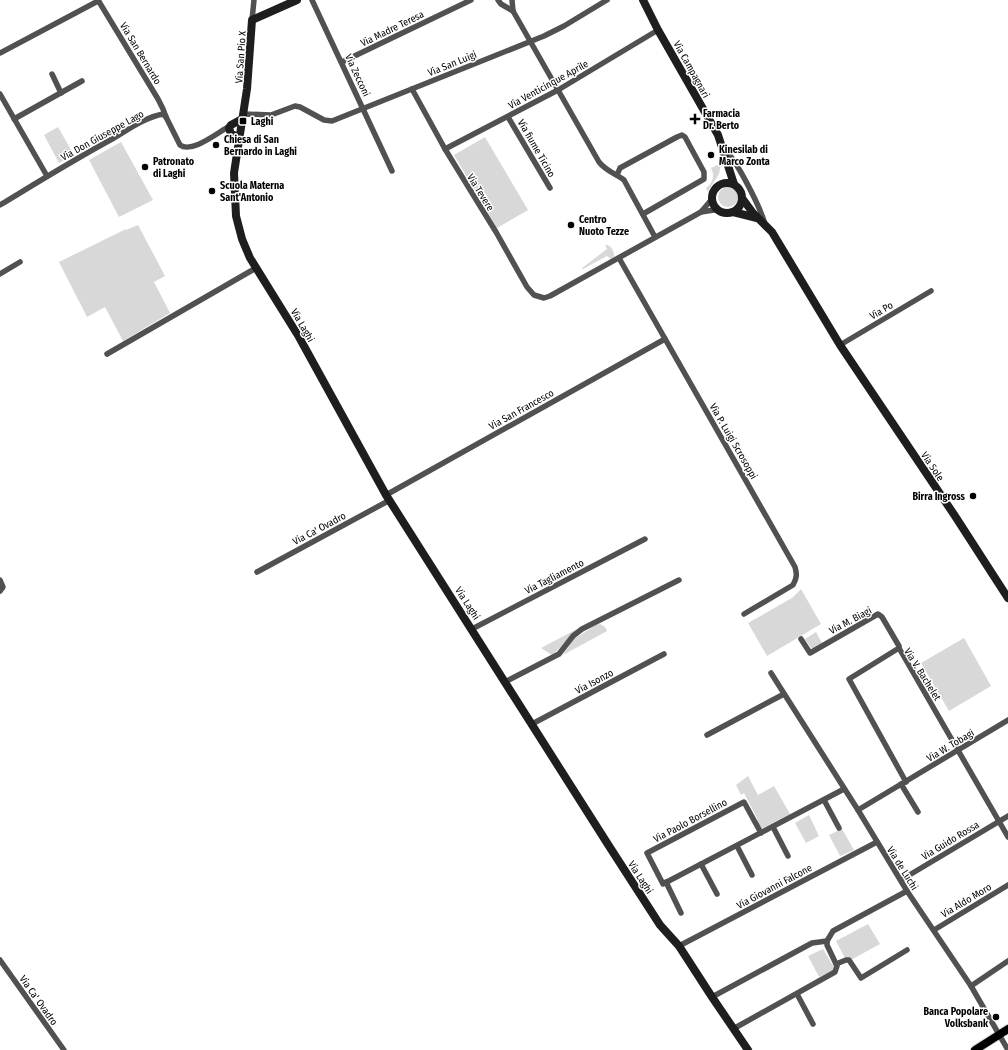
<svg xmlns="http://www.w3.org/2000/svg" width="1008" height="1050" font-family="'Fira Sans Condensed',sans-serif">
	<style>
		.green { fill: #d8d8d8 }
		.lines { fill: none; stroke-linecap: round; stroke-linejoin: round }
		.primary-casing { stroke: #dbdbdb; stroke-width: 10 }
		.street { stroke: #515151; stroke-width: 5.5 }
		.secondary { stroke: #1e1e1e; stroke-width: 8 }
		.primary { stroke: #000; stroke-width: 8 }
		.poi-dot { fill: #000; stroke: #fff; stroke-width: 1.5 }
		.labels { text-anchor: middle; stroke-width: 3; stroke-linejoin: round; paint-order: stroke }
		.street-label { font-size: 10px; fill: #000; stroke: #fff }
		.poi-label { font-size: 10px; font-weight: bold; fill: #000; stroke: #fff; text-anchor: start }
	</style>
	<rect width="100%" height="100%" fill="#fff"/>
	<g class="green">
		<path d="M58 127 74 155 59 163 44 135Z"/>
		<path d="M485 137 528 210 497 228 454 155Z"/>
		<path d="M121 142 153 200 119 217 89 160Z"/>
		<path d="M720 164C721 178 713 180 708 192L706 188C713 183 715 176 711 168Z"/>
		<circle cx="728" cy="197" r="10"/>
		<path d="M138 225 165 276 154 282 170 313 123 341 105 307 87 317 59 262 126 229V230Z"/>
		<path d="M605 245H607C612 246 615 253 614 257L611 259 607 256 583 269 582 268 607 249Z"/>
		<path d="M801 589 821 624 767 656 748 623 792 598Z"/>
		<path d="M600 624 605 627 607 631 563 655 574 639 596 625Z"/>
		<path d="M577 629C567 637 562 648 552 655L541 648Z"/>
		<path d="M816 632 822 643 813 648H811L805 639Z"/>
		<path d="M964 638 991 686 949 711 921 663Z"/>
		<path d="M748 776 758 795 774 786 790 814 759 830 756 821 758 820 744 793 741 795 736 785Z"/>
		<path d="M809 815 819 836 806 843 795 823Z"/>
		<path d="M842 829 854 850 840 856 829 835Z"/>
		<path d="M868 924 880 944 847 962 836 941Z"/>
		<path d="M823 949 835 969 819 977 808 956Z"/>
	</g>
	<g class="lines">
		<defs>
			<path id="primary" d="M975 1050 1008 1029"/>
		</defs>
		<use href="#primary" class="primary-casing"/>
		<g class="street">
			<path d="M98 0 158 99 163 109 166 117"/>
			<path d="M312 0 392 171"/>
			<path d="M498 0 501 4 513 11"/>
			<path d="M512 0 513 11 599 162C606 171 616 174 624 180L655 237"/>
			<path d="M252 20 254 0"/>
			<path d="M0 53 98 1"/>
			<path d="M342 62 471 0"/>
			<path d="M52 74 61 93"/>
			<path d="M412 89 445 149 496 232 527 287 534 295 544 298 550 296 701 212 714 210H719"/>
			<path d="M0 94 47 176"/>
			<path d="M244 114 271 115 295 106 300 107 324 120 332 121 544 36 564 26 607 0"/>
			<path d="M508 117 550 188"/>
			<path d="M14 119 82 81"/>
			<path d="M723 148C736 158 760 207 765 224"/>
			<path d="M445 149 558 90 658 30"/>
			<path d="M617 175 620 168 677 137 682 135 685 137 704 172V179L643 214"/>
			<path d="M0 205C38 182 75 159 114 138 129 129 146 117 163 114L166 117 180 145C192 154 218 132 230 126"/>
			<path d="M701 212 712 199"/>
			<path d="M619 258 795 567C797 574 797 578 793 585L744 614"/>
			<path d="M0 274 20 262"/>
			<path d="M840 345 931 291"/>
			<path d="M107 354 256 268"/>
			<path d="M386 495 665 339"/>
			<path d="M257 572 390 500"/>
			<path d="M0 580 3 587 0 591"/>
			<path d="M472 629 645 539"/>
			<path d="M801 639 810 653 878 614 882 617 899 646V648"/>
			<path d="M771 673 858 810 907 891 971 986 1008 1050"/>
			<path d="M505 682 559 654 573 636 582 629 679 580"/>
			<path d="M532 724 664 654"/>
			<path d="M707 735 784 694"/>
			<path d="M906 782 849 679 899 648 1008 837"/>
			<path d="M901 784 918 812"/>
			<path d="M824 800 839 828"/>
			<path d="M858 810 1008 720"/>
			<path d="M773 827 788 856"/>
			<path d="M761 833 744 802 647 853 663 884 844 789"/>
			<path d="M737 846 752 875"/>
			<path d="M701 864 717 894"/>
			<path d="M901 880 1008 816"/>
			<path d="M666 882 681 913"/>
			<path d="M934 930 1008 885"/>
			<path d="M827 941 833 931 907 891"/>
			<path d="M679 946 877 842"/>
			<path d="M0 960 64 1050"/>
			<path d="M836 964 846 960H849L861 978 907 950"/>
			<path d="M971 986 1008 961"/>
			<path d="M797 994 813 1024"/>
			<path d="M712 997 812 943 827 941"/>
			<path d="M733 1029 835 972 837 966 827 945V941"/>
		</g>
		<g class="secondary">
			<path d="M297 0 252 20 247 89 234 173 236 216 242 239 250 258 299 337 386 495 609 846 660 925 679 946 712 997 748 1050"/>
			<path d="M643 0 658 30 718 135 734 184"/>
			<path d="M239 141 234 135 231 134 229 128 231 125 242 119"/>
			<circle cx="727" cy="198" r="15"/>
			<path d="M742 198 753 213 772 232 840 345 955 516 1008 598"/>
			<path d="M733 212 757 218"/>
		</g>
		<use href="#primary" class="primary"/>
	</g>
	<g class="poi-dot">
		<path d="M693 113h4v4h4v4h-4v4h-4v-4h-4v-4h4z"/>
		<rect x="239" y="117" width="8" height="8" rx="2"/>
		<circle cx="216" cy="145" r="4"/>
		<circle cx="711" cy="155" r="4"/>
		<circle cx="145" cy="167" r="4"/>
		<circle cx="212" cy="191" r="4"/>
		<circle cx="571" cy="225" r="4"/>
		<circle cx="973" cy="496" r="4"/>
		<circle cx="996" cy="1017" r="4"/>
	</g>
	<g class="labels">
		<g class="street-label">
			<text transform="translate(392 28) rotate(-26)" y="4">Via Madre Teresa</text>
			<text transform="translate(141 53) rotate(59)" y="4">Via San Bernardo</text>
			<text transform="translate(240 57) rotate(-86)" y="4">Via San Pio X</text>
			<text transform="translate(452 63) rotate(-22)" y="4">Via San Luigi</text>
			<text transform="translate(692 69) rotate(61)" y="4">Via Campagnari</text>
			<text transform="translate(358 75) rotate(65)" y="4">Via Zecconi</text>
			<text transform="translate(548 84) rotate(-29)" y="4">Via Venticinque Aprile</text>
			<text transform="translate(102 135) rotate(-29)" y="4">Via Don Giuseppe Lago</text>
			<text transform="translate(537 148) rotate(60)" y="4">Via fiume Ticino</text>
			<text transform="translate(481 192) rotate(58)" y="4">Via Tevere</text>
			<text transform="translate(881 310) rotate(-30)" y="4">Via Po</text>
			<text transform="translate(303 325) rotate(60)" y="4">Via Laghi</text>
			<text transform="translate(521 409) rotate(-29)" y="4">Via San Francesco</text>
			<text transform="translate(734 441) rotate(60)" y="4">Via P. Luigi Scrosoppi</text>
			<text transform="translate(933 466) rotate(56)" y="4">Via Sole</text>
			<text transform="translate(319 528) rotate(-28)" y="4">Via Ca' Ovadro</text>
			<text transform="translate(554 576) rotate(-27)" y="4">Via Tagliamento</text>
			<text transform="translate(468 603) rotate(57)" y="4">Via Laghi</text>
			<text transform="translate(850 620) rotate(-28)" y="4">Via M. Biagi</text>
			<text transform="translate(923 674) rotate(58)" y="4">Via V. Bachelet</text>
			<text transform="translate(594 681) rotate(-28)" y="4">Via Isonzo</text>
			<text transform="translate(950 745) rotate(-31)" y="4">Via W. Tobagi</text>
			<text transform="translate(690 820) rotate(-28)" y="4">Via Paolo Borsellino</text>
			<text transform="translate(950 840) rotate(-31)" y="4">Via Guido Rossa</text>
			<text transform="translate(903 868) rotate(58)" y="4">Via de Luchi</text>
			<text transform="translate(641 877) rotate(57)" y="4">Via Laghi</text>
			<text transform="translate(774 886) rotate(-28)" y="4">Via Giovanni Falcone</text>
			<text transform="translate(966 900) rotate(-31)" y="4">Via Aldo Moro</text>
			<text transform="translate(39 1000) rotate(55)" y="4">Via Ca' Ovadro</text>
		</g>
		<g class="poi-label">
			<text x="703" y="117">Farmacia<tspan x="703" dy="12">Dr. Berto</tspan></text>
			<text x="251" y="125">Laghi</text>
			<text x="224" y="143">Chiesa di San<tspan x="224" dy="12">Bernardo in Laghi</tspan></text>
			<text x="719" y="153">Kinesilab di<tspan x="719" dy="12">Marco Zonta</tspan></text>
			<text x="153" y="165">Patronato<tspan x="153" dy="12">di Laghi</tspan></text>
			<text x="220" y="189">Scuola Materna<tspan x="220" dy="12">Sant'Antonio</tspan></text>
			<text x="579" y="223">Centro<tspan x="579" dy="12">Nuoto Tezze</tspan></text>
			<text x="965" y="500" text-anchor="end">Birra Ingross</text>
			<text x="988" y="1015" text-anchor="end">Banca Popolare<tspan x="988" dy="12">Volksbank</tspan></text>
		</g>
	</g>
</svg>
